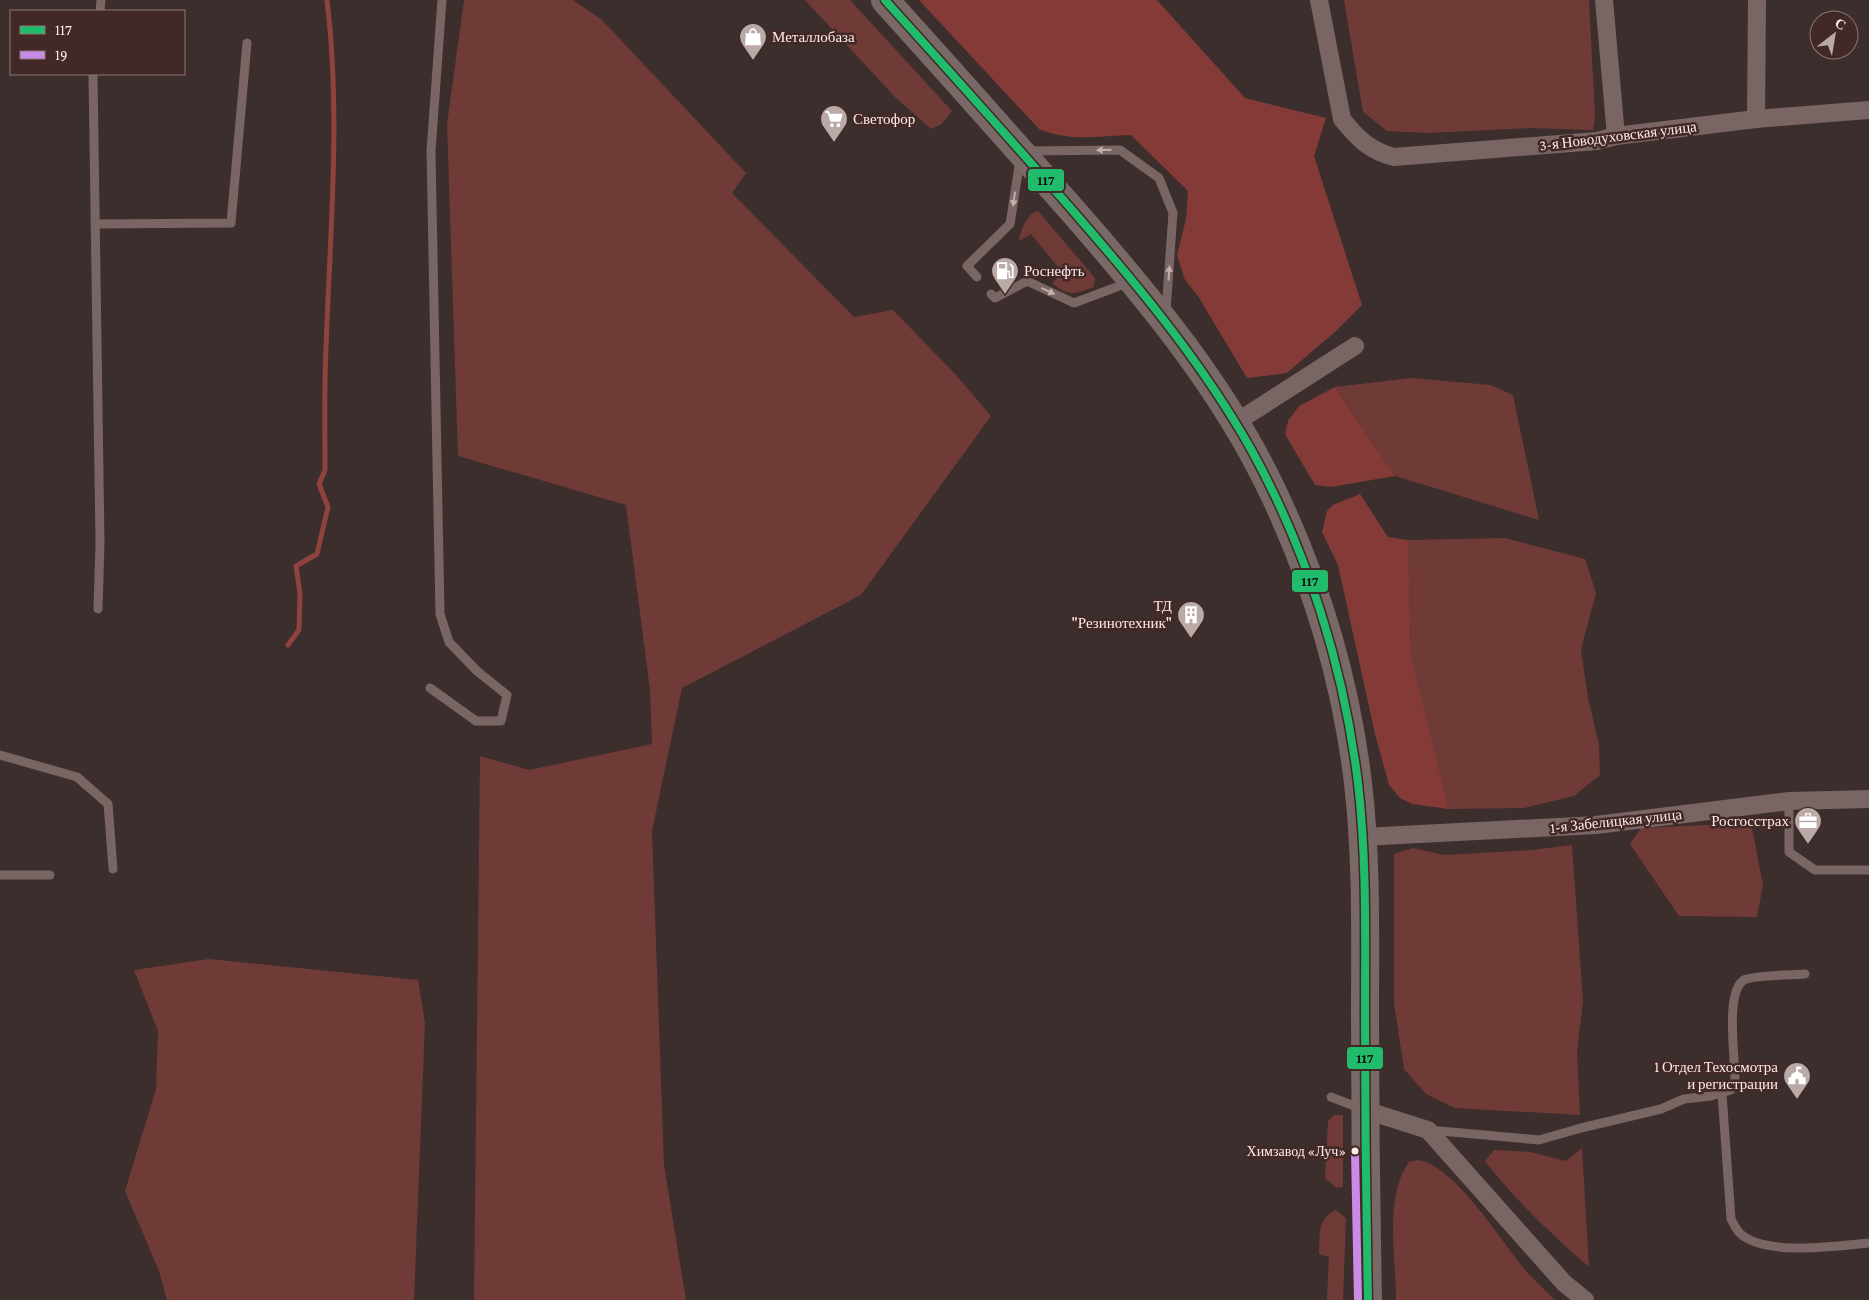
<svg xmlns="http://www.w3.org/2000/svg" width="1869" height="1300" font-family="'Crimson Pro',serif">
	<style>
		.green { fill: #703a37 }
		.forest { fill: #843b37 }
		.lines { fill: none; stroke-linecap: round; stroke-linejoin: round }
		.stream { stroke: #90433e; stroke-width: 5 }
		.service { stroke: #786564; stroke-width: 9 }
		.minor { stroke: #786564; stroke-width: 18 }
		.trunk { stroke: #7a6867; stroke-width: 28 }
		.bus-1-casing { stroke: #422927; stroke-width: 11 }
		.bus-2-casing { stroke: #422927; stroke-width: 11 }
		.bus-1 { stroke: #20bc6c; stroke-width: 8 }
		.bus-2 { stroke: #ca8be6; stroke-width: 8 }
		.oneway { fill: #c1afad }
		.bus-dot { fill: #fdebe9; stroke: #422927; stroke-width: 2 }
		.labels { text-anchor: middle; stroke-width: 5; stroke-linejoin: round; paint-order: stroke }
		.bus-label { font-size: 14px; fill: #fdebe9; stroke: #422927; text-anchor: end }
		.poi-label { font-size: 15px; fill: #fdebe9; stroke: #422927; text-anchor: start }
		.street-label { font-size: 15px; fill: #fdebe9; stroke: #422927 }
		.line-badge { stroke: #422927; stroke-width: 2 }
		.pale-badge-label { font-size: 14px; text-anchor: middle; font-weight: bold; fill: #111 }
	</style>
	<rect width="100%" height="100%" fill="#3c2e2d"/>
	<g class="green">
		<path d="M464 0H573L602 20 746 173 732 193 854 317 893 310 956 375 991 416 861 595 682 688 652 831 664 1165 686 1300H474L480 756 529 770 652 744 650 690 626 505 458 456 447 124Z"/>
		<path d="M805 0H850L952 111 942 124 931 129 896 98Z"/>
		<path d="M1344 0H1589L1595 115 1593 130 1530 128 1428 133 1387 131 1363 112Z"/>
		<path d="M1038 211 1095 278 1094 287C1074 294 1069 297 1052 283L1063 273 1031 234 1019 241C1020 231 1028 212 1038 211Z"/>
		<path d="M1411 378 1491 385 1513 395 1539 520 1395 476 1335 387Z"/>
		<path d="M1505 538 1585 559 1596 593 1581 649 1588 698 1599 745 1600 775 1574 796 1524 808 1449 809 1411 661 1408 540Z"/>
		<path d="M1751 823 1763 885 1757 917 1679 916 1630 844 1641 828Z"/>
		<path d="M1572 845 1583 1001 1577 1052 1580 1115 1455 1108 1426 1094 1404 1069 1394 1003V854L1413 848 1444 855 1532 850Z"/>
		<path d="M209 959 418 980 425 1023 414 1300H167L159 1271 125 1191 156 1089 158 1031 134 970Z"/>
		<path d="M1334 1115H1343V1187L1337 1188 1325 1178 1328 1121Z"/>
		<path d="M1582 1148 1589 1267C1552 1235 1515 1200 1485 1161L1494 1150 1530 1152 1566 1161Z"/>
		<path d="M1418 1160C1455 1165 1503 1244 1527 1272 1536 1282 1546 1291 1555 1300H1396C1396 1258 1384 1197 1409 1162Z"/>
		<path d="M1336 1210 1346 1218 1343 1300H1327L1329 1257 1319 1254C1320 1236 1317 1218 1336 1210Z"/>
	</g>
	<g class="forest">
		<path d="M919 0H1157L1245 98 1326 118 1314 156 1362 305 1336 331 1287 373 1247 378 1198 296 1185 280 1177 255 1186 219 1188 191 1131 135C1099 136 1069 142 1039 129Z"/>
		<path d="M1335 387 1395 476 1331 487 1315 485 1285 434 1288 421 1299 406Z"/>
		<path d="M1360 494 1388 537 1408 540 1411 658 1449 809 1412 804 1400 798 1389 785 1375 734 1338 565 1322 532 1327 511 1333 505Z"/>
	</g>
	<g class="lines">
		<path class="stream" d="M288 645 299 630 300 594 296 566 317 554 328 507 319 484 325 470C325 429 324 389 326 348 330 233 341 115 327 0"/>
		<g class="service">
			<path d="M100 11 101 0"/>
			<path d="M93 74 100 543 98 609"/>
			<path d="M1028 151 1120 150 1159 178 1173 213 1166 311"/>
			<path d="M95 224 231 223 247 43"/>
			<path d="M977 277 967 266 1010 224 1020 160"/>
			<path d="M991 294 995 298 1027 281 1074 303 1130 282"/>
			<path d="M430 688 476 721H501L507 695 477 671 449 642 440 614 431 151 442 0"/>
			<path d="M0 755 77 777 108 804 113 869"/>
			<path d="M1789 801V852L1815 870H1869"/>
			<path d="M0 875H50"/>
			<path d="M1722 1094 1731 1219C1734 1224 1737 1232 1742 1235 1769 1256 1836 1246 1869 1243"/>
			<path d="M1331 1097 1362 1109"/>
			<path d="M1429 1130 1539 1140 1581 1128 1661 1109 1684 1099 1711 1096 1731 1090 1735 1079C1735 1057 1725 991 1744 980 1753 975 1793 975 1805 974"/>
		</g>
		<g class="minor">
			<path d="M1319 0 1342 119C1357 138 1370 151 1394 157L1597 141 1616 136 1756 119 1869 110"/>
			<path d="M1604 0 1616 136"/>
			<path d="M1756 119 1757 0"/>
			<path d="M1235 423 1355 346"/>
			<path d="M1362 837 1596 825 1789 801 1869 799"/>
			<path d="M1365 1110 1428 1130 1564 1283 1585 1300"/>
		</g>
		<path class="trunk" d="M885 0C950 72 1015 145 1079 218 1152 302 1224 389 1272 490 1316 582 1346 682 1358 783 1367 860 1365 939 1365 1016 1365 1111 1366 1205 1368 1300"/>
		<defs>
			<path id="bus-1" d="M885 0C944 65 1002 130 1060 196 1130 276 1200 358 1252 451 1308 553 1344 668 1358 783 1367 860 1365 938 1365 1016 1365 1111 1366 1205 1368 1300"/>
			<path id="bus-2" d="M1355 1151 1358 1300"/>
		</defs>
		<use href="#bus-1" class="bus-1-casing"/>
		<use href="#bus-2" class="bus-2-casing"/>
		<use href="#bus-1" class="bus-1"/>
		<use href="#bus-2" class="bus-2"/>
	</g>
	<defs><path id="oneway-solid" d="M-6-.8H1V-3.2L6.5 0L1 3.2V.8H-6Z" transform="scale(1.25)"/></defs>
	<g class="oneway">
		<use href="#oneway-solid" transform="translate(1104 150) rotate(179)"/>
		<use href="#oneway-solid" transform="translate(1014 199) rotate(98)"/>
		<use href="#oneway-solid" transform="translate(1169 273) rotate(-86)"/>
		<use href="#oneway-solid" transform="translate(1048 291) rotate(25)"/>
	</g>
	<defs>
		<symbol id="shop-pin" viewBox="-11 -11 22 30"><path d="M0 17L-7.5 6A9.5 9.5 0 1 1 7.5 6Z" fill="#b9a9a7" stroke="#422927"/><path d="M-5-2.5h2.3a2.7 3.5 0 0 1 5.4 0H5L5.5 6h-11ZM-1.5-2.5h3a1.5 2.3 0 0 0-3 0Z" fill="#fff"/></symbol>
		<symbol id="supermarket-pin" viewBox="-11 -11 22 30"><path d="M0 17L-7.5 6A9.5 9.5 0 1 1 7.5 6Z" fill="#b9a9a7" stroke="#422927"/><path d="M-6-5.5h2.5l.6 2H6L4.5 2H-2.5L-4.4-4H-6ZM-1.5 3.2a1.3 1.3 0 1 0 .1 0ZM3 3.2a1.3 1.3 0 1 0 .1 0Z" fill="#fff"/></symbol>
		<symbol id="fuel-pin" viewBox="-11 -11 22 30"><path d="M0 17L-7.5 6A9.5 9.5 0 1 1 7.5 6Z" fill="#b9a9a7" stroke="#422927"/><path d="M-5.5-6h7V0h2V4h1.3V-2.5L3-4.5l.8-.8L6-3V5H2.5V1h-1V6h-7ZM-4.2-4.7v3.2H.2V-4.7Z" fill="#fff"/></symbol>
		<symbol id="building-pin" viewBox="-11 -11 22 30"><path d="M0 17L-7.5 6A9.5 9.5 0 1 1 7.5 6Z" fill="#b9a9a7" stroke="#422927"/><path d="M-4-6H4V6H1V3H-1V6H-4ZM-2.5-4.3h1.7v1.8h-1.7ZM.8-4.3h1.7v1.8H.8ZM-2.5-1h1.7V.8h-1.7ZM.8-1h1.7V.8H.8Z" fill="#fff"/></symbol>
		<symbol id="office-pin" viewBox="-11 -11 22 30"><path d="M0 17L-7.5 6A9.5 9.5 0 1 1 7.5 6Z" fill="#b9a9a7" stroke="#422927"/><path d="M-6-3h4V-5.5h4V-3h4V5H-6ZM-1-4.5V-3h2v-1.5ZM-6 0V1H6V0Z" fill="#fff"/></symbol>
		<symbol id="civic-pin" viewBox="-11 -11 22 30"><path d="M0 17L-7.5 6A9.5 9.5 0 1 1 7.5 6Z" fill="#b9a9a7" stroke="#422927"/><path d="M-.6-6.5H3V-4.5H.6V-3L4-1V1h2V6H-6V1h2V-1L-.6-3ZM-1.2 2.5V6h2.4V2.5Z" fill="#fff"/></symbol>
	</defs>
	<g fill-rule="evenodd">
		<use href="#shop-pin" x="737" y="21" width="32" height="43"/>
		<use href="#supermarket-pin" x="818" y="103" width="32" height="43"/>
		<use href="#fuel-pin" x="989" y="255" width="32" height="43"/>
		<use href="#building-pin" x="1175" y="599" width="32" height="43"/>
		<use href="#office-pin" x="1792" y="805" width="32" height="43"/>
		<use href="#civic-pin" x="1781" y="1060" width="32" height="43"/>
	</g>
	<circle class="bus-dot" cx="1355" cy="1151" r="4.5"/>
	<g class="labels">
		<g class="bus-label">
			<text x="1346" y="1156">Химзавод «Луч»</text>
		</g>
		<g class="poi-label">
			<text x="772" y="42">Металлобаза</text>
			<text x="853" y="124">Светофор</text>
			<text x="1024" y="276">Роснефть</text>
			<text x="1172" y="611" text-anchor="end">ТД<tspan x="1172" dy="17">"Резинотехник"</tspan></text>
			<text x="1789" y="826" text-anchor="end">Росгосстрах</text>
			<text x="1778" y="1072" text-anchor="end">1 Отдел Техосмотра<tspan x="1778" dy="17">и регистрации</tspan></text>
		</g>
		<g class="street-label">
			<text transform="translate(1618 136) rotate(-7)" y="5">3-я Новодуховская улица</text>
			<text transform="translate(1616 821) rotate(-6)" y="5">1-я Забелицкая улица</text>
		</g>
	</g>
	<g class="line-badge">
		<rect x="1027" y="168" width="38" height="24" rx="5" fill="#20bc6c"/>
		<rect x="1291" y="569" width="38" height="24" rx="5" fill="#20bc6c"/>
		<rect x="1346" y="1046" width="38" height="24" rx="5" fill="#20bc6c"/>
	</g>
	<g class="pale-badge-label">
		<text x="1046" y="185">117</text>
		<text x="1310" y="586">117</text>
		<text x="1365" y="1063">117</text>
	</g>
	<rect x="10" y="10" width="175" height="65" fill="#422927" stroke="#8d7775"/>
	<rect x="20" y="26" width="25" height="8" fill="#20bc6c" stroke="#8d7775"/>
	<text x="55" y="35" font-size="15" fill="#fdebe9">117</text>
	<rect x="20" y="51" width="25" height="8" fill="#ca8be6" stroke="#8d7775"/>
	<text x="55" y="60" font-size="15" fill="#fdebe9">19</text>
	<g transform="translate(1834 35) rotate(31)"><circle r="24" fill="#422927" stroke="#8d7775"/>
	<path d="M0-4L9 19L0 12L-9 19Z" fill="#b9a9a7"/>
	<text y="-8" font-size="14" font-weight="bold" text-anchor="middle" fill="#fdebe9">С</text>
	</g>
</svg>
